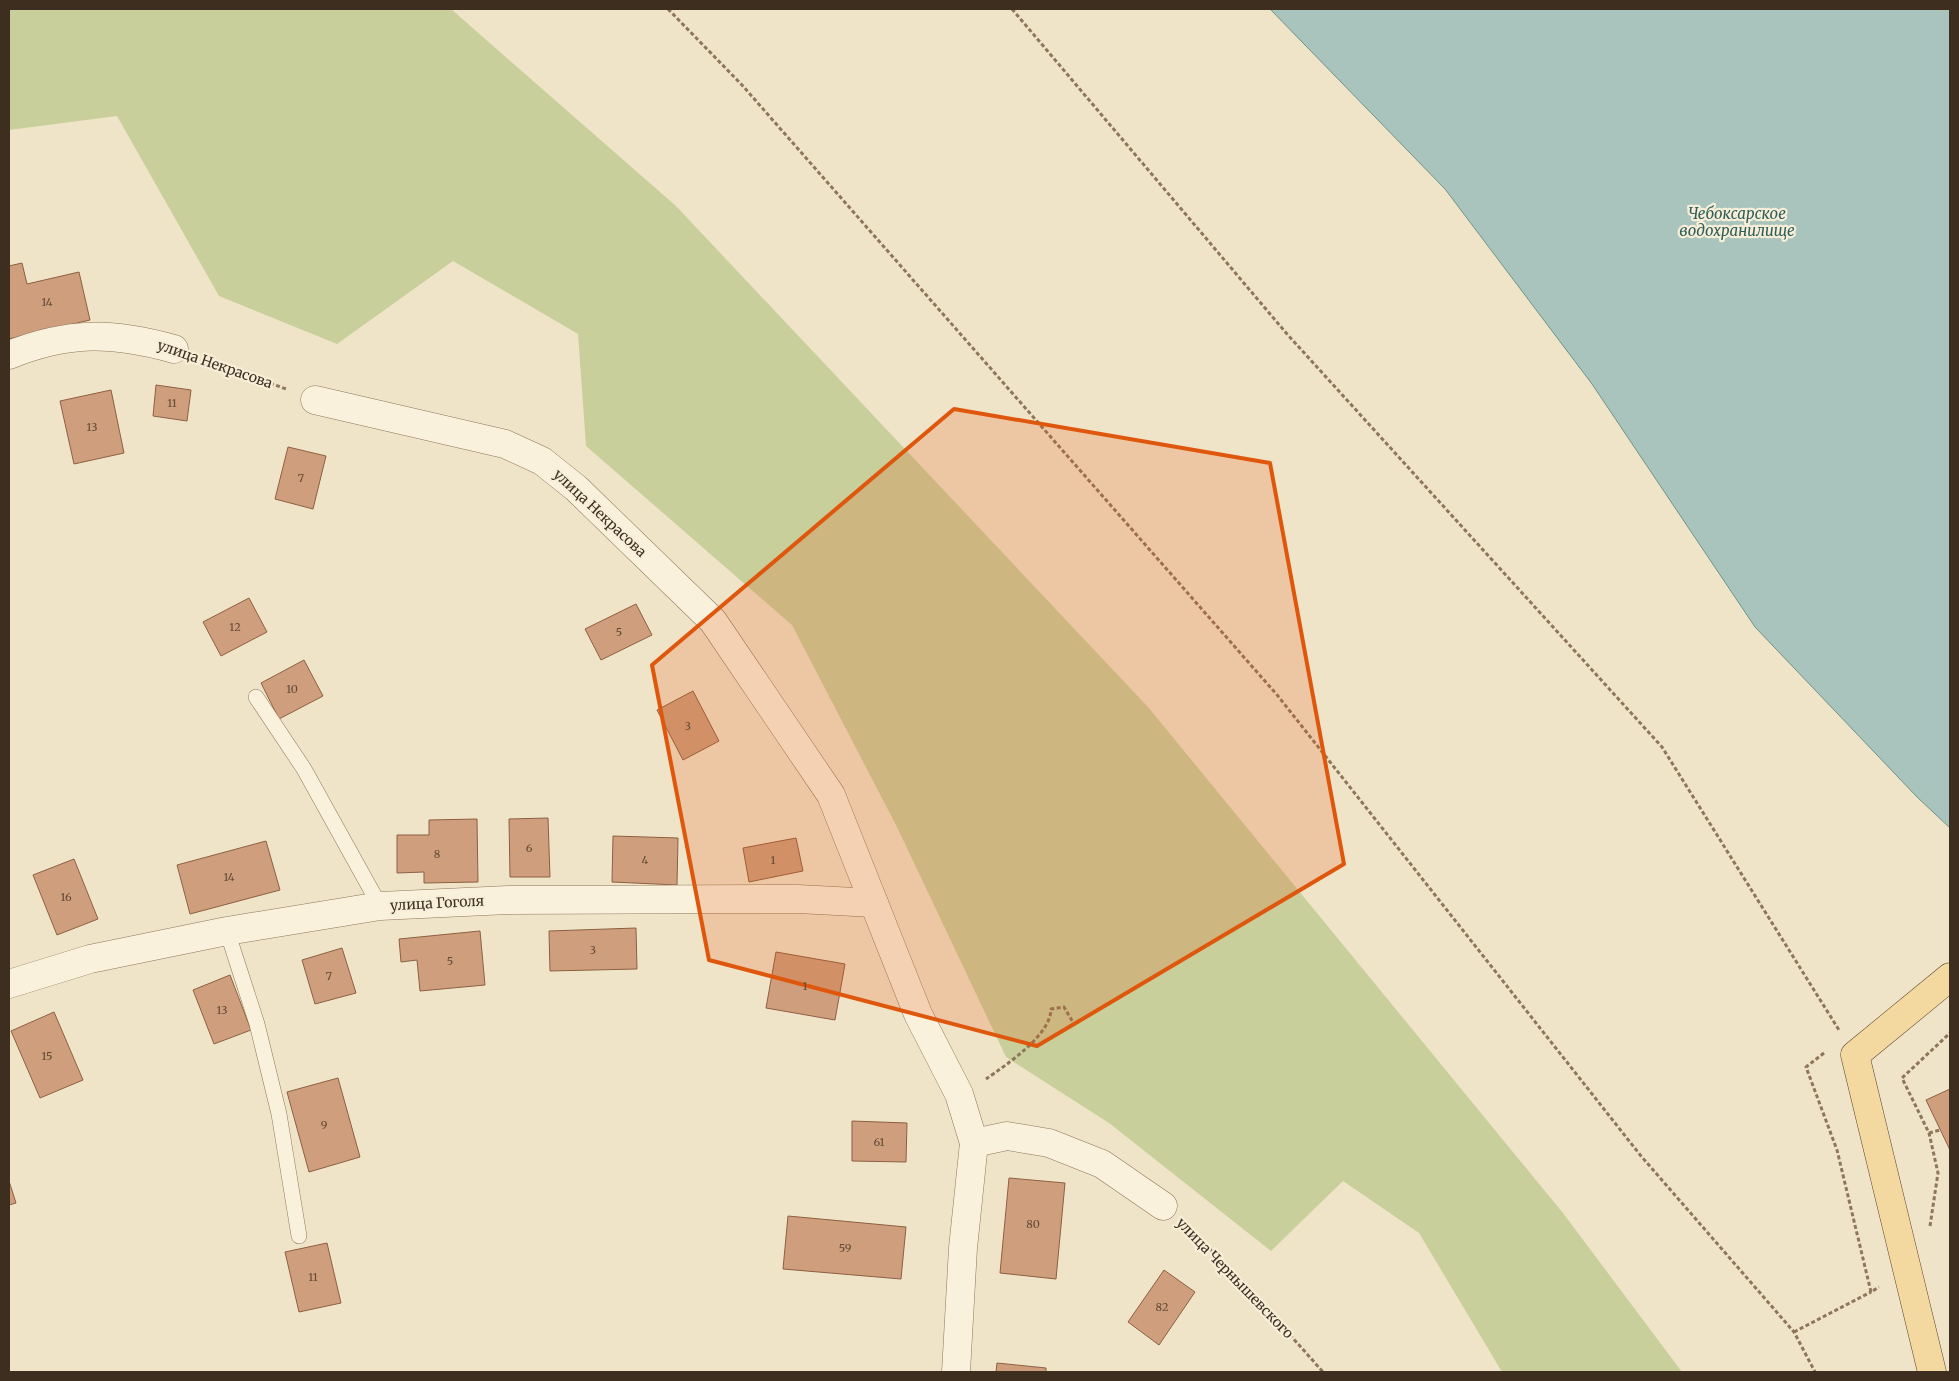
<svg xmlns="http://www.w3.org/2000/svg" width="1959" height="1381" font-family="Merriweather,serif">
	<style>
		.green { fill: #c9cf9b }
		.water { fill: #a9c4bc; stroke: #6f938a }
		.building { fill: #cf9f7d; stroke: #8d5f41 }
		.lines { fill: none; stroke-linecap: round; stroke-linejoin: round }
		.service-casing { stroke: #8d765c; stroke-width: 16 }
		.minor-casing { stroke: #8d765c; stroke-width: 29 }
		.primary-casing { stroke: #5b4430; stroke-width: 29 }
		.path { stroke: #8d765c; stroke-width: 3; stroke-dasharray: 4 2.5; stroke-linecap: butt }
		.service { stroke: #faf1dc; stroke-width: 15 }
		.minor { stroke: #faf1dc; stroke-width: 28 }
		.primary { stroke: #f3d9a0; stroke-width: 28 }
		.marked { fill: #df570d; fill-opacity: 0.2; stroke: #df570d; stroke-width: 4; stroke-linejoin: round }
		.labels { text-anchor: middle; stroke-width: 4.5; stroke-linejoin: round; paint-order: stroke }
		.number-label { font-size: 11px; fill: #624a37 }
		.street-label { font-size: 14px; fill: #3d2e20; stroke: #f7eed8 }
		.water-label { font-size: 15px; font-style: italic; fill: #2f5d5a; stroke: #f7eed8 }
	</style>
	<rect width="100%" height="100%" fill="#f0e4c8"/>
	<path class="green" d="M9 9H451L676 206 1148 707 1563 1213 1682 1372H1502L1419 1233 1343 1181 1271 1251 1109 1123 1006 1057 897 827 792 625 586 446 578 334 453 261 337 344 219 296 117 116 9 130Z"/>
	<path class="water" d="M1270 9H1950V828L1917 797 1755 627 1592 384 1445 189Z"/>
	<g class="building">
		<path d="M22 263 27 284 79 272 90 320 9 339V266Z"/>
		<path d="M156 385 191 390 187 421 153 416Z"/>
		<path d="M111 390 124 453 74 464 60 401Z"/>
		<path d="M288 447 326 456 313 509 275 499Z"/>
		<path d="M249 598 267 632 221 656 203 622Z"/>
		<path d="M636 604 652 635 601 660 585 629Z"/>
		<path d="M304 660 323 696 279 719 261 683Z"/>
		<path d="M693 691 719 741 683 760 657 710Z"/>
		<path d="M548 818 550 877H510L509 819Z"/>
		<path d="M477 819 478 882 424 883V872L397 873V835H429V820Z"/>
		<path d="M613 836 678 838 677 885 612 882Z"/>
		<path d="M796 838 803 871 749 882 743 848Z"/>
		<path d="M266 841 280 890 190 914 177 865Z"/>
		<path d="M74 859 98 919 57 935 33 875Z"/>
		<path d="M636 928 637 969 550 971 549 931Z"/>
		<path d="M480 931 485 985 420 991 417 960 401 962 399 939Z"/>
		<path d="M342 948 356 993 315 1004 302 960Z"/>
		<path d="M776 952 845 964 835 1020 766 1008Z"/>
		<path d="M230 975 251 1030 214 1044 193 990Z"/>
		<path d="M54 1012 83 1080 40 1098 11 1031Z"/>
		<path d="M338 1078 360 1157 309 1172 287 1092Z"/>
		<path d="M1950 1089V1150L1926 1100Z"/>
		<path d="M852 1121 907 1123 906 1162 852 1161Z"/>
		<path d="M1009 1178 1065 1183 1056 1279 1000 1273Z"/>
		<path d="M9 1181 16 1203 9 1205Z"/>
		<path d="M788 1216 906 1227 901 1279 783 1269Z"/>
		<path d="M327 1243 341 1303 299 1312 285 1252Z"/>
		<path d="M1164 1270 1195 1292 1159 1345 1128 1322Z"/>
		<path d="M997 1363 1046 1368V1372H996Z"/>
	</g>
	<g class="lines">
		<defs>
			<g id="service">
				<path d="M256 697 304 769 380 906"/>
				<path d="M227 931 257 1024 279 1114 299 1236"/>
			</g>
			<g id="minor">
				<path d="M9 355C69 331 112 332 174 349"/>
				<path d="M315 400 505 444 542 461 576 488 713 621 831 795 918 1014 959 1094 974 1143 963 1248 956 1372"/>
				<path d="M9 984 90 959 227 931 380 906 508 900 798 899 874 903"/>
				<path d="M974 1143 1007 1136 1049 1143 1102 1164 1163 1206"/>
			</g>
			<path id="primary" d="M1932 1372 1855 1055 1950 977"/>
		</defs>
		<use href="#service" class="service-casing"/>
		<use href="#minor" class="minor-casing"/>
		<use href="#primary" class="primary-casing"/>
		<g class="path">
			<path d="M668 9 742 85 1278 696 1641 1156 1794 1332 1815 1372"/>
			<path d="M1012 9 1287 334 1662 747 1839 1030"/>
			<path d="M203 358 286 389"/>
			<path d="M1824 1053 1806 1067 1837 1150 1871 1292 1879 1287"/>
			<path d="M986 1079C1006 1065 1051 1035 1051 1009L1064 1007 1074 1024"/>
			<path d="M1929 1133 1940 1130"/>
			<path d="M1187 1226 1243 1282 1323 1372"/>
			<path d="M1930 1226 1938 1173 1929 1133 1902 1078 1950 1033"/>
			<path d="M1794 1332 1871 1292"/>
		</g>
		<use href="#service" class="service"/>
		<use href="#minor" class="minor"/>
		<use href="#primary" class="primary"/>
	</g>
	<path class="marked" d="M954 409 1270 463 1344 864 1037 1046 709 960 652 665Z"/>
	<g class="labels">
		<g class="number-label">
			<text x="47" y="306">14</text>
			<text x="172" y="407">11</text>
			<text x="92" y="431">13</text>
			<text x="301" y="482">7</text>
			<text x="235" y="631">12</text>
			<text x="619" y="636">5</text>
			<text x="292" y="693">10</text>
			<text x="688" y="730">3</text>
			<text x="529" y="852">6</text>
			<text x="437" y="858">8</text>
			<text x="645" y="864">4</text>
			<text x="773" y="864">1</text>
			<text x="229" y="881">14</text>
			<text x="66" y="901">16</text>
			<text x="593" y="954">3</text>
			<text x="450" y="965">5</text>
			<text x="329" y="980">7</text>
			<text x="805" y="990">1</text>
			<text x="222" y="1014">13</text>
			<text x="47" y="1060">15</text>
			<text x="324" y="1129">9</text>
			<text x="879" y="1146">61</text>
			<text x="1033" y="1228">80</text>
			<text x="845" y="1252">59</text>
			<text x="313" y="1281">11</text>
			<text x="1162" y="1311">82</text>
		</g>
		<g class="street-label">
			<text transform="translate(215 364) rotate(19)" y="5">улица Некрасова</text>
			<text transform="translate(600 513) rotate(43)" y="5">улица Некрасова</text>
			<text transform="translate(437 903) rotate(-3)" y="5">улица Гоголя</text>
			<text transform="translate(1235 1278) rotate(46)" y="5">улица Чернышевского</text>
		</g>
		<g class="water-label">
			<text x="1737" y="219">Чебоксарское<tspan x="1737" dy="17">водохранилище</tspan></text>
		</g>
	</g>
	<rect width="1959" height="1381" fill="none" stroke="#3d2e20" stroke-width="20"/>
</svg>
